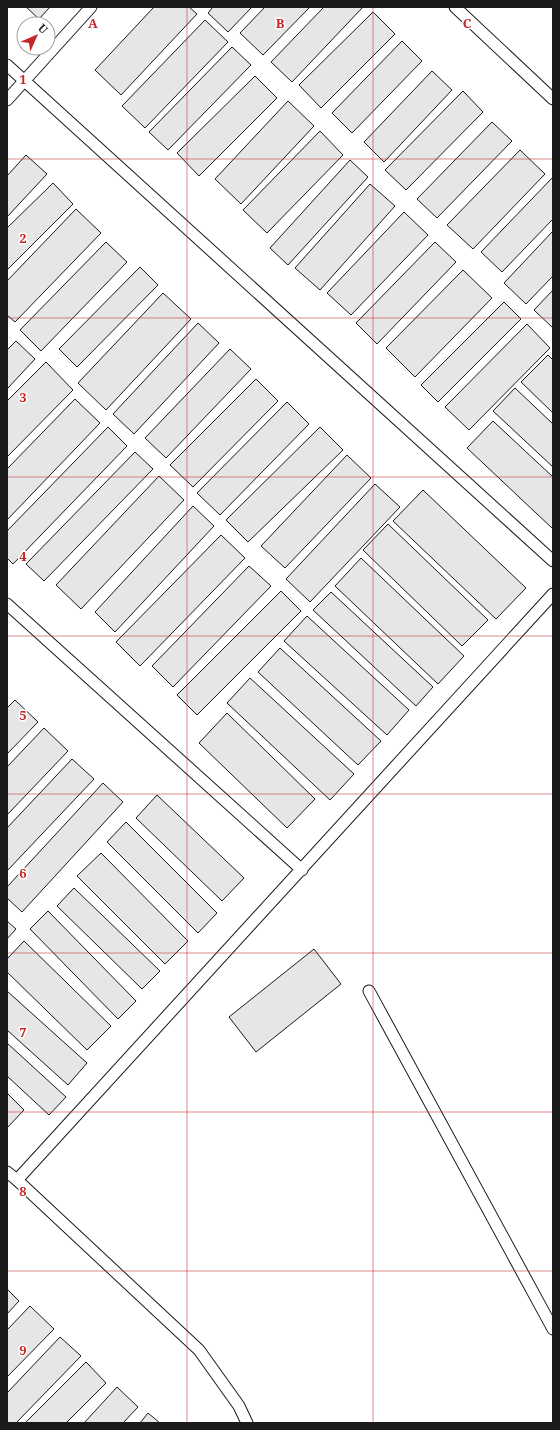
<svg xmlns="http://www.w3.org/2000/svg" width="560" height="1430" font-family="'Noto Serif',serif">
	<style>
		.building { fill: #e6e6e6; stroke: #1a1a1a }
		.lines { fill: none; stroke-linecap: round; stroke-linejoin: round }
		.lane-casing { stroke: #1a1a1a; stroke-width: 13 }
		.lane { stroke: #fff; stroke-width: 11 }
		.grid { fill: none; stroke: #c62828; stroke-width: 1; stroke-opacity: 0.55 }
		.grid-label { font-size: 13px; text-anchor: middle; font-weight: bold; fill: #c62828; stroke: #fff; stroke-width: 3; stroke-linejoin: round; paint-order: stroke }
	</style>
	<rect width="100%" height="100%" fill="#fff"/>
	<g class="building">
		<path d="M26 7H50L39 19Z"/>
		<path d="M154 7H189L197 14 121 95 95 70Z"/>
		<path d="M213 7H252L228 32 208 13Z"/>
		<path d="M265 7H310L263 55 240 33Z"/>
		<path d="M324 7H363L292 82 271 62Z"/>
		<path d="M373 12 395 34 321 108 299 85Z"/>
		<path d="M205 20 228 42 145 128 122 106Z"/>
		<path d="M402 41 422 61 352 133 332 113Z"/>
		<path d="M232 47 251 65 168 150 149 132Z"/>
		<path d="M432 71 452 90 384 162 364 142Z"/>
		<path d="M255 76 277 98 199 176 177 153Z"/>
		<path d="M463 91 483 112 406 190 385 170Z"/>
		<path d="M288 101 314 126 241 204 215 179Z"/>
		<path d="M492 122 512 141 437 218 417 199Z"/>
		<path d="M320 131 343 155 267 233 243 210Z"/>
		<path d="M520 150 545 174 473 249 447 225Z"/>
		<path d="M26 155 47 174 7 217V176Z"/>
		<path d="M350 160 368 177 288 265 270 248Z"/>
		<path d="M553 177V219L502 272 481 252Z"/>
		<path d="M53 183 73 204 7 270V228Z"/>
		<path d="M370 184 395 206 320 290 295 268Z"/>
		<path d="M76 209 101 233 15 322 7 315V281Z"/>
		<path d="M404 212 428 235 351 315 327 293Z"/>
		<path d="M553 231V276L526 304 504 283Z"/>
		<path d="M106 242 127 262 41 351 20 330Z"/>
		<path d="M435 242 456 262 377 344 356 323Z"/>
		<path d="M140 267 158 285 77 367 59 349Z"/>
		<path d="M463 270 492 298 415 377 386 348Z"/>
		<path d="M553 290V328L534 310Z"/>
		<path d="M163 293 191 319 106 410 78 383Z"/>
		<path d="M504 302 521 319 438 402 421 385Z"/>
		<path d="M198 323 219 343 134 434 113 414Z"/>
		<path d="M527 324 550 348 469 430 445 407Z"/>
		<path d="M16 341 35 359 7 389V350Z"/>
		<path d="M230 349 251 369 166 458 145 438Z"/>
		<path d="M548 355 553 360V413L521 382Z"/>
		<path d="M46 362 73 390 7 457V401Z"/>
		<path d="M256 379 278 401 193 487 170 465Z"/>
		<path d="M515 388 553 424V467L493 411Z"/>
		<path d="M75 399 100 423 7 520V469Z"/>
		<path d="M287 402 309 424 220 515 197 493Z"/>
		<path d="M493 421 553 477V529L467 448Z"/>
		<path d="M108 427 127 446 13 564 7 558V531Z"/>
		<path d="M320 427 343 450 248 542 226 520Z"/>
		<path d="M135 452 153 469 44 581 26 564Z"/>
		<path d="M347 455 371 478 285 568 261 546Z"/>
		<path d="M159 476 184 500 81 609 56 585Z"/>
		<path d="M375 484 400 507 310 602 286 579Z"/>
		<path d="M423 490 526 588 496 619 393 521Z"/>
		<path d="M193 506 214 526 115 632 95 612Z"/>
		<path d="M388 524 488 620 462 646 363 550Z"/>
		<path d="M221 535 245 558 140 666 116 642Z"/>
		<path d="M361 558 464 656 438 684 335 586Z"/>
		<path d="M249 566 271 586 173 687 152 666Z"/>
		<path d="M281 591 301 611 197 715 177 695Z"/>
		<path d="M331 592 433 687 416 706 313 610Z"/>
		<path d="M307 616 409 710 387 735 284 641Z"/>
		<path d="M280 648 381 741 358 765 258 672Z"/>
		<path d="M250 678 354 774 330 800 227 703Z"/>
		<path d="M15 700 38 722 7 754V708Z"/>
		<path d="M227 713 315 799 287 828 199 743Z"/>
		<path d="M44 728 68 751 7 815V767Z"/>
		<path d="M72 759 94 779 7 871V828Z"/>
		<path d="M103 783 123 802 22 912 7 898V887Z"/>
		<path d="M157 795 244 878 222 901 136 818Z"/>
		<path d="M126 822 217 913 198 933 107 842Z"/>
		<path d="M101 853 188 941 165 964 77 876Z"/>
		<path d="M74 888 160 971 142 989 57 906Z"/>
		<path d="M48 911 136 1001 118 1019 30 929Z"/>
		<path d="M7 921 16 929 7 939Z"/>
		<path d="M24 941 111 1026 87 1050 7 972V959Z"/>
		<path d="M314 949 341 984 256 1052 229 1017Z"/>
		<path d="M7 991 87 1063 68 1085 7 1030Z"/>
		<path d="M7 1043 66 1097 49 1115 7 1076Z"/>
		<path d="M7 1093 24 1110 7 1128Z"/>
		<path d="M7 1289 19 1301 7 1314Z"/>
		<path d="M30 1306 54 1329 7 1377V1330Z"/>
		<path d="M60 1337 81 1356 16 1423H7V1393Z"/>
		<path d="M86 1362 106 1383 66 1423H25Z"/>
		<path d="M117 1387 138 1407 123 1423H84Z"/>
		<path d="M148 1413 160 1423H140Z"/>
	</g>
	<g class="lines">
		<defs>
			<g id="lane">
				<path d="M455 7 553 99"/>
				<path d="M7 65 553 561"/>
				<path d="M7 100 91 7"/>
				<path d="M7 604 302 870"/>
				<path d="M369 991 553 1329"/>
				<path d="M7 1172 17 1180 553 594"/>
				<path d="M17 1180 199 1350 239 1406 247 1423"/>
			</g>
		</defs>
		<use href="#lane" class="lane-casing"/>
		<use href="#lane" class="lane"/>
	</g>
	<path class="grid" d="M187 7V1423M373 7V1423M7 159H553M7 318H553M7 477H553M7 636H553M7 794H553M7 953H553M7 1112H553M7 1271H553"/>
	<g class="grid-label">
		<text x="93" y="28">A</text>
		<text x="280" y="28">B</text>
		<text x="467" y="28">C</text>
		<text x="23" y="84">1</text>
		<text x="23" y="243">2</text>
		<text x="23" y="402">3</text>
		<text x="23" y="561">4</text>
		<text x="23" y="720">5</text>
		<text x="23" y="878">6</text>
		<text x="23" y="1037">7</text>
		<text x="23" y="1196">8</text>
		<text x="23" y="1355">9</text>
	</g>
	<rect width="560" height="1430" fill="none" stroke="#1a1a1a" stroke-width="16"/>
	<g transform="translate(36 36) rotate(45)"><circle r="19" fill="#ffffff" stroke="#a3a3a3"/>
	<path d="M0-3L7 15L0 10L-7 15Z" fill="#c62828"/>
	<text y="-6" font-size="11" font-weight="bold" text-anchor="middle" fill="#1a1a1a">U</text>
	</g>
</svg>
